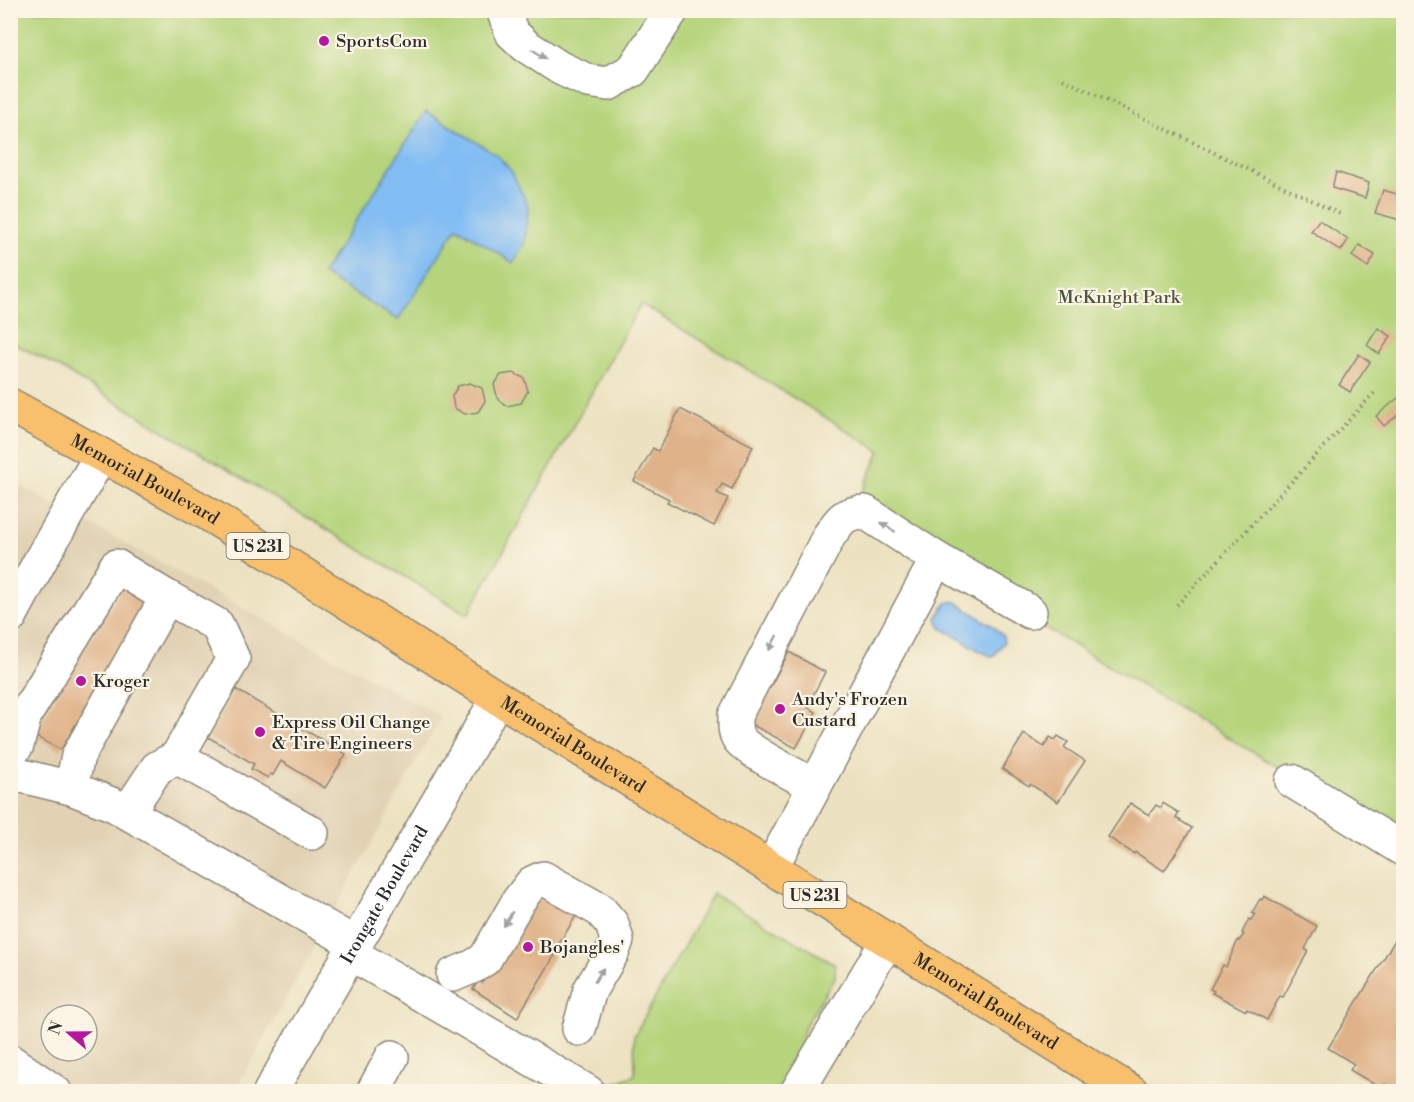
<svg xmlns="http://www.w3.org/2000/svg" width="1414" height="1102" font-family="'Libre Bodoni',serif">
	<style>
		.built { fill: #e1d2b4; fill-rule: evenodd }
		.green { fill: #b5d47c; stroke: #708054; stroke-width: 1.5 }
		.water { fill: #81bcf3; stroke: #56748f; stroke-width: 1.5 }
		.building { fill: #dfb289 }
		.lines { fill: none; stroke-linecap: round; stroke-linejoin: round }
		.minor-casing { stroke: #8c8676; stroke-width: 36 }
		.major-casing { stroke: #8c8676; stroke-width: 36 }
		.path { stroke: #8c8676; stroke-width: 4; stroke-dasharray: 1.5 4.5; stroke-linecap: butt }
		.minor { stroke: #fff; stroke-width: 33 }
		.major { stroke: #f8bf6c; stroke-width: 33 }
		.oneway { fill: #a0a0a0 }
		.poi-dot { fill: #b5179e; stroke: #fcf5e5; stroke-width: 2 }
		.labels { text-anchor: middle; stroke-width: 4.5; stroke-linejoin: round; paint-order: stroke }
		.shield { fill: #fcf5e5; stroke: #6a6863; stroke-width: 1.5 }
		.shield-label { font-size: 16px; font-weight: bold; fill: #2b2b2b }
		.poi-label { font-size: 18px; fill: #2b2b2b; stroke: #fcf5e5; text-anchor: start }
		.park-label { font-size: 18px; fill: #4e553f; stroke: #fcf5e5 }
		.street-label { font-size: 18px; fill: #2b2b2b; stroke: #fcf5e5 }
	</style>
	<rect width="100%" height="100%" fill="#fcf5e5"/>
	<filter id="ink" filterUnits="userSpaceOnUse"><feTurbulence type="fractalNoise" baseFrequency=".0167" numOctaves="2"/><feDisplacementMap in="SourceGraphic" scale="12" xChannelSelector="R" yChannelSelector="G"/><feConvolveMatrix kernelMatrix="1 2 1 2 8 2 1 2 1" color-interpolation-filters="sRGB"/></filter>
	<filter id="wash" filterUnits="userSpaceOnUse"><feTurbulence type="fractalNoise" baseFrequency=".008" numOctaves="4" result="noise"/><feDisplacementMap in="SourceGraphic" scale="24" xChannelSelector="R" yChannelSelector="G"/><feGaussianBlur stdDeviation="1.35" result="paint"/><feColorMatrix in="noise" values="0 0 0 0 0 0 0 0 0 0 0 0 0 0 0 0 0 1.4 0 .05"/><feComposite in="paint" operator="in"/></filter>
	<g filter="url(#wash)">
		<rect width="100%" height="100%" fill="#ece2c1"/>
		<path class="built" d="M10 480 441 717 235 1091H11ZM51 1015H87V1051H51Z"/>
		<g class="green">
			<path d="M10 11H1403V842L853 513 880 451 641 304 468 615 55 365 11 342Z"/>
			<path d="M713 894 835 964V977L805 1026 794 1068 779 1091 621 1092 609 1085 635 1075 634 1036Z"/>
		</g>
		<g class="water">
			<path d="M426 111 497 155 512 172 528 206 525 242 513 263 457 227 398 320 322 274Z"/>
			<path d="M954 601 993 626 1003 636 1004 642 993 657 980 651 941 628 937 618 946 603Z"/>
		</g>
		<g id="blocks">
			<g class="building">
				<path d="M1336 172 1369 183 1365 198 1332 188Z"/>
				<path d="M1383 190 1404 196V221L1375 213Z"/>
				<path d="M1319 220 1348 240 1341 251 1311 231Z"/>
				<path d="M1359 245 1375 255 1368 267 1352 256Z"/>
				<path d="M1378 328 1391 336 1379 354 1367 345Z"/>
				<path d="M1359 354 1370 362 1350 392 1339 385Z"/>
				<path d="M513 373 524 378 528 391 521 403 507 406 498 399 494 385 501 375Z"/>
				<path d="M470 383 482 388 485 401 478 412 465 414 454 408 452 396 458 386Z"/>
				<path d="M1404 393V410L1384 426 1376 416Z"/>
				<path d="M680 409 753 446 732 489 722 484 717 493 728 498 714 526 667 502 669 499 634 481 653 448 658 451Z"/>
				<path d="M121 589 146 603 61 750 33 735Z"/>
				<path d="M789 652 825 672 807 707 816 712 796 748 743 720 763 683 770 687Z"/>
				<path d="M235 689 346 754 325 788 281 761 273 775 270 774 268 778 251 769 254 764 208 737Z"/>
				<path d="M1024 734 1044 747 1050 737 1055 740 1058 736 1068 742 1064 747 1085 761 1058 802 1030 784 1029 786 1002 769Z"/>
				<path d="M1130 803 1149 815 1156 805 1161 808 1163 803 1179 813 1176 818 1192 828 1164 871 1135 852 1134 854 1108 837Z"/>
				<path d="M540 893 577 914 553 954 555 955 517 1018 473 989 479 980 482 983 496 957Z"/>
				<path d="M1264 896 1317 926 1305 949 1308 951 1283 997 1280 996 1267 1020 1247 1009 1246 1011 1212 993 1214 991 1210 989 1223 965 1226 967 1238 940 1239 941 1244 934 1242 933 1249 919 1251 920 1255 914 1252 913 1260 899 1262 900Z"/>
				<path d="M1402 929 1404 930V1092H1396L1385 1084 1382 1089 1350 1070 1354 1064 1328 1048Z"/>
			</g>
		</g>
	</g>
	<g filter="url(#ink)">
		<use href="#blocks" fill-opacity="0" stroke="#8c8676" stroke-width="1.5"/>
		<g class="lines">
			<defs>
				<g id="minor">
					<path d="M503 10 512 33 526 46 560 68 588 81 608 84 633 70 672 10"/>
					<path d="M167 597 217 625 233 659 177 757 312 833"/>
					<path d="M10 617 40 561 101 455"/>
					<path d="M10 754 17 745 25 715 116 566 167 597 78 756 71 788"/>
					<path d="M10 773 71 788 114 805 356 944"/>
					<path d="M1292 781 1404 850"/>
					<path d="M815 786C799 777 748 752 739 739 734 732 735 723 735 716L829 536C841 519 843 513 865 512L937 559"/>
					<path d="M127 813 157 768 177 757"/>
					<path d="M771 868 937 559 1030 612"/>
					<path d="M350 953 588 1092"/>
					<path d="M453 975 474 966 485 959 519 900 532 883 543 878 600 910 612 924 617 940 612 953 590 990 579 1029"/>
					<path d="M10 1061 55 1092"/>
					<path id="s1" d="M270 1092 498 698"/>
					<path d="M373 1092 392 1057"/>
					<path d="M797 1092 888 940"/>
				</g>
				<g id="major">
					<path id="s2" d="M10 405 205 512 498 698 1132 1092"/>
				</g>
			</defs>
			<use href="#minor" class="minor-casing"/>
			<use href="#major" class="major-casing"/>
			<g class="path">
				<path d="M1063 79 1340 214"/>
				<path d="M1177 605 1374 393"/>
			</g>
			<use href="#minor" class="minor"/>
			<use href="#major" class="major"/>
		</g>
		<defs><path id="oneway-solid" d="M-6-.8H1V-3.2L6.5 0L1 3.2V.8H-6Z" transform="scale(1.5)"/></defs>
		<g class="oneway">
			<use href="#oneway-solid" transform="translate(539 54) rotate(33)"/>
			<use href="#oneway-solid" transform="translate(888 527) rotate(-147)"/>
			<use href="#oneway-solid" transform="translate(773 643) rotate(118)"/>
			<use href="#oneway-solid" transform="translate(508 919) rotate(121)"/>
			<use href="#oneway-solid" transform="translate(599 975) rotate(-58)"/>
		</g>
	</g>
	<g class="poi-dot">
		<circle cx="324" cy="41" r="6"/>
		<circle cx="81" cy="681" r="6"/>
		<circle cx="780" cy="709" r="6"/>
		<circle cx="260" cy="732" r="6"/>
		<circle cx="528" cy="947" r="6"/>
	</g>
	<g class="labels">
		<g class="shield">
			<rect x="226.5" y="533" width="63" height="26" rx="4.5"/>
			<rect x="783.5" y="882" width="63" height="26" rx="4.5"/>
		</g>
		<g class="shield-label">
			<text x="258" y="552">US 231</text>
			<text x="815" y="901">US 231</text>
		</g>
		<g class="poi-label">
			<text x="336" y="47">SportsCom</text>
			<text x="93" y="687">Kroger</text>
			<text x="792" y="705">Andy's Frozen<tspan x="792" dy="21">Custard</tspan></text>
			<text x="272" y="728">Express Oil Change<tspan x="272" dy="21">&amp; Tire Engineers</tspan></text>
			<text x="540" y="953">Bojangles'</text>
		</g>
		<g class="park-label">
			<text x="1119" y="303">McKnight Park</text>
		</g>
		<g class="street-label">
			<text dy="6" stroke="none"><textPath href="#s2" startOffset="154">Memorial Boulevard</textPath></text>
			<text dy="6" stroke="none"><textPath href="#s2" startOffset="658">Memorial Boulevard</textPath></text>
			<text dy="6" stroke="none"><textPath href="#s1" startOffset="228">Irongate Boulevard</textPath></text>
			<text dy="6" stroke="none"><textPath href="#s2" startOffset="1144">Memorial Boulevard</textPath></text>
		</g>
	</g>
	<rect width="1414" height="1102" fill="none" stroke="#fcf5e5" stroke-width="36"/>
	<g transform="translate(69 1033) rotate(290)"><circle r="28" fill="#fcf5e5" stroke="#a8a49b" stroke-width="1.5"/>
	<path d="M0-4.5L10 22L0 15L-10 22Z" fill="#b5179e"/>
	<text y="-9" font-size="16" font-weight="bold" text-anchor="middle" fill="#2b2b2b">N</text>
	</g>
</svg>
